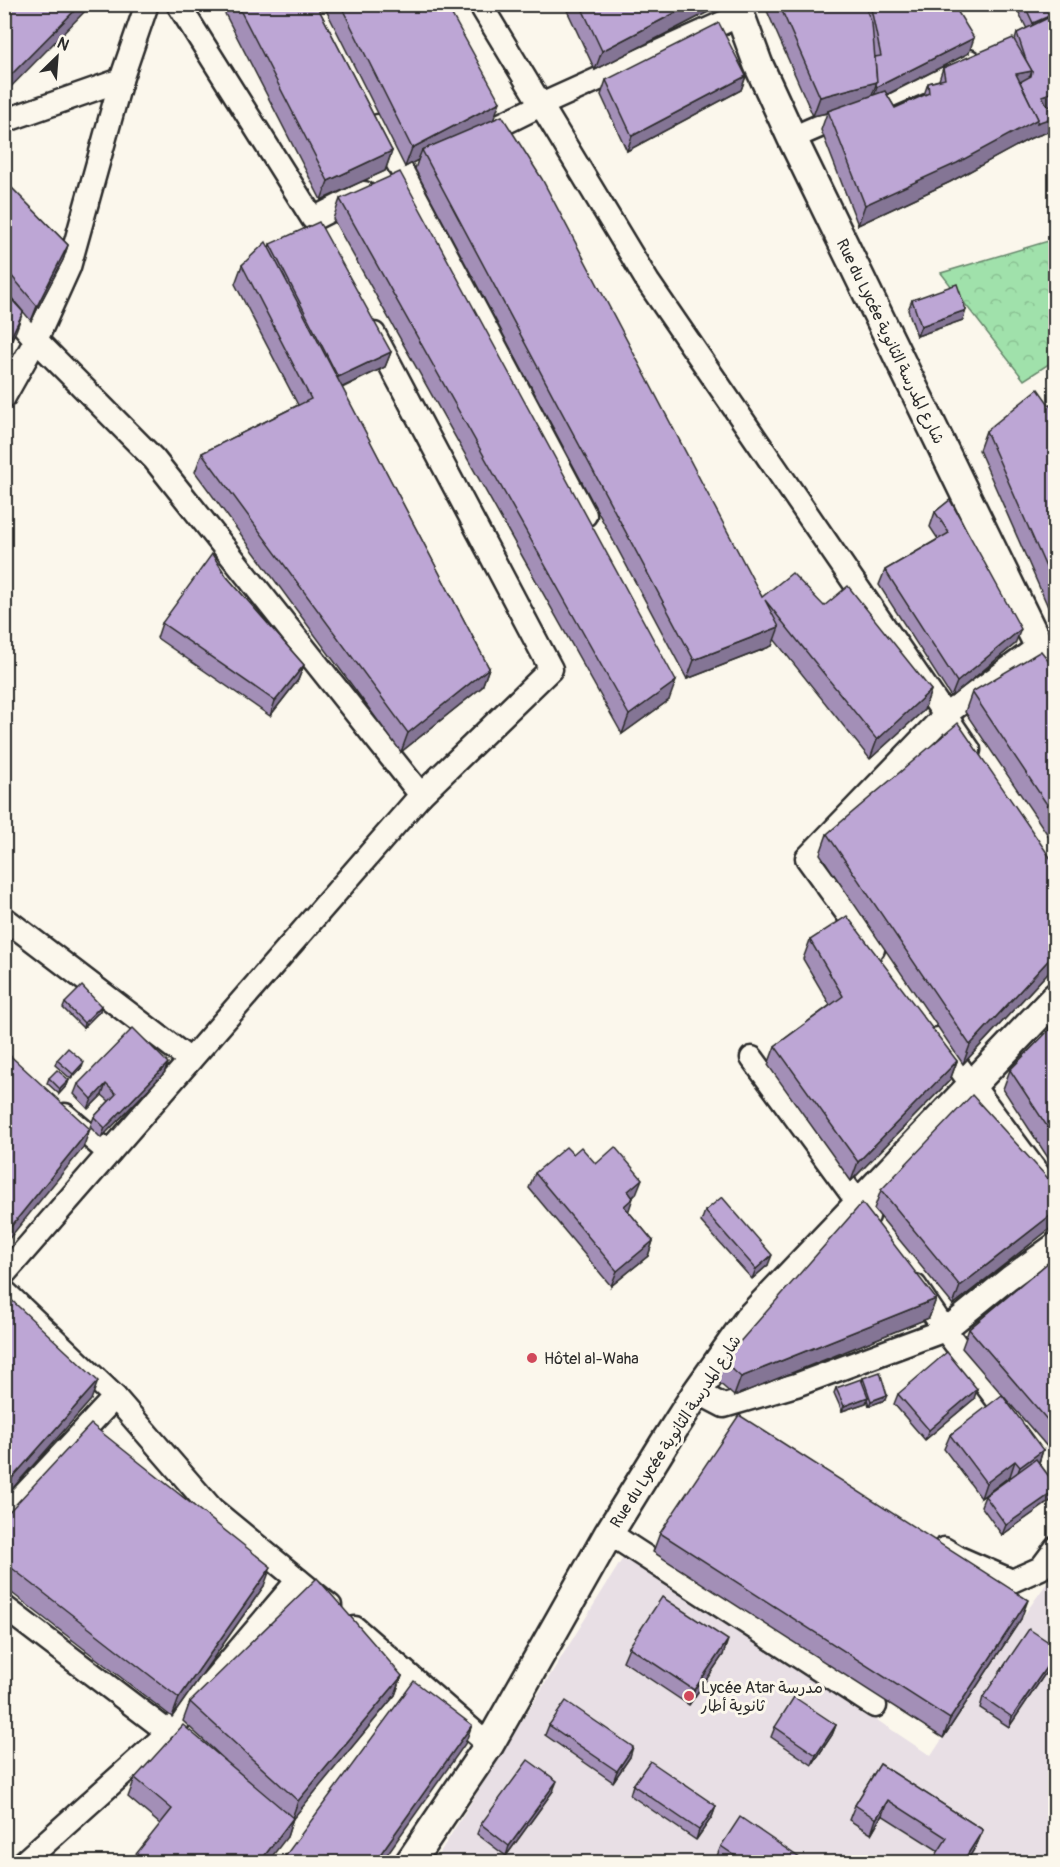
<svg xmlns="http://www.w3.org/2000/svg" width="1060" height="1867" font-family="Pangolin,'Playpen Sans Arabic',sans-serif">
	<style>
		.built { fill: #e8dfe5 }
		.park { fill: url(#park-crowns); stroke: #66866b; stroke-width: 1.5 }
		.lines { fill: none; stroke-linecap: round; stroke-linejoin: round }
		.minor-casing { stroke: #2b2b2b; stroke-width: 27 }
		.tertiary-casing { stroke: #2b2b2b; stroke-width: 33 }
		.minor { stroke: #fbf7ec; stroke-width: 22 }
		.tertiary { stroke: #fbf7ec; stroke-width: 28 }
		.wall { fill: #a38fb7; stroke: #2b2b2b; stroke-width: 1.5 }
		.shaded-wall { fill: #847495; stroke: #2b2b2b; stroke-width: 1.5 }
		.building { fill: #bda6d5; stroke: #2b2b2b; stroke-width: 1.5 }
		.poi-dot { fill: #d1495b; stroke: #fbf7ec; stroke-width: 2 }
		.labels { text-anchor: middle; stroke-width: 6; stroke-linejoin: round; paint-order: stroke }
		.street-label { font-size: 16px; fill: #2b2b2b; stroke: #fbf7ec }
		.poi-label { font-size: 16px; fill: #2b2b2b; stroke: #fbf7ec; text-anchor: start }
	</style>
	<defs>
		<pattern id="park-crowns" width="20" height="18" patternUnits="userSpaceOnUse" patternTransform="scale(1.5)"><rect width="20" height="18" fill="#a0e1ab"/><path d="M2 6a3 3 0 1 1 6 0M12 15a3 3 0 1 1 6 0" fill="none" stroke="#8ac193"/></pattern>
	</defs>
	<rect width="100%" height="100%" fill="#fbf7ec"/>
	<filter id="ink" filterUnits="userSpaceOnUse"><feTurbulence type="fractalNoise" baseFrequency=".0167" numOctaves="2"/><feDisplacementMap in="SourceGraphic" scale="12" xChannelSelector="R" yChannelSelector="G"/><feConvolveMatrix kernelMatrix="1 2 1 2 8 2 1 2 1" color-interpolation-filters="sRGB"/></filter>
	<g filter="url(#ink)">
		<path class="built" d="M626 1553 931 1756 1021 1619 1055 1572V1862H434Z"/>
		<path class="park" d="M1055 239V360L1024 380 941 273Z"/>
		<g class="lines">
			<defs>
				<g id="minor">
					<path d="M178 4 313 219 364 193"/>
					<path d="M480 4 648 282 969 750"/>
					<path d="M4 121 121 80"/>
					<path d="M378 126 585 515"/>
					<path d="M480 135 541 105 740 15"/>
					<path d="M792 138 969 61"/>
					<path d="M4 303 36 340 154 459 421 795 4 1274"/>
					<path d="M374 334 551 669 421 795"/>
					<path d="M4 397 36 340 69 267 121 80 147 4"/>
					<path d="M4 918 190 1060"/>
					<path d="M873 949 807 858 945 715 1039 646"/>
					<path d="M938 1039 1056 1198"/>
					<path d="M752 1058 868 1216"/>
					<path d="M65 1115 109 1153"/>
					<path d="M915 1286 945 1330 1056 1478"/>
					<path d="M4 1291 115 1397 212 1509 330 1606"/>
					<path d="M697 1392 724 1406 796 1385 945 1330 1009 1278 1056 1244"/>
					<path d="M4 1516 115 1397"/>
					<path d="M609 1533 875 1706"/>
					<path d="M944 1549 959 1558 1012 1581 1041 1568 1056 1548"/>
					<path d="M4 1607 197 1754"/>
					<path d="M355 1628 489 1745"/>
					<path d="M266 1811 294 1835 414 1680"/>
					<path d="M24 1862 169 1732 298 1580"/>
					<path d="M277 1862 294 1835"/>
				</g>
				<g id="tertiary">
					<path d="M736 4 758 64 792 138 1039 646 1056 674"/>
					<path d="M410 1862 489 1745 609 1533 664 1444 697 1392 748 1320 1056 997"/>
				</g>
			</defs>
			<use href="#minor" class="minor-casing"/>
			<use href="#tertiary" class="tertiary-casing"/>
			<use href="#minor" class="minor"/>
			<use href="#tertiary" class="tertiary"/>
		</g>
		<g class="wall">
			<path d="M220 4H316L392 151 385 171 321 200Z"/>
			<path d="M323 4H446L494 119 762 597 824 606 931 690 924 710 870 759 774 639 772 646 687 679 415 169 418 160 405 167Z"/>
			<path d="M564 4H713L712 10 595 70Z"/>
			<path d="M764 4H953L969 53 887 95 895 108 924 95 928 83 939 80 943 68 1015 40 1017 33 1027 29 1019 13 1023 4H1056L1048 107 1054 117 1048 132 1031 138 950 182 858 225 821 130 827 113 813 116Z"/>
			<path d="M746 76 741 90 627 151 601 95 606 80Z"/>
			<path d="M4 180 68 245 63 260 31 321 4 289Z"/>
			<path d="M340 199 669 700 622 734 333 219Z"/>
			<path d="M270 244 391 352 385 367 342 388 489 668 482 687 401 752 195 472 202 453 298 405 235 284 242 265 269 248Z"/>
			<path d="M912 300 963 320 917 336 908 310Z"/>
			<path d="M1056 414V625L979 450 986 431Z"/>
			<path d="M950 500 1015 644 951 697 879 585 885 570 938 539 930 527 935 512Z"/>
			<path d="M227 577 304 665 298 680 270 716 157 638 162 623Z"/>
			<path d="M1056 670V847L965 712 972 692Z"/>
			<path d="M827 834 1056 866V964L963 1064 820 854Z"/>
			<path d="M810 940 957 1061 950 1080 851 1181 768 1065 775 1046 830 1005 803 959Z"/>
			<path d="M65 1003 100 1011 83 1028 63 1008Z"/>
			<path d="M1056 1023V1170L1003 1089 1010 1070Z"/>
			<path d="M57 1060 82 1067 71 1079 55 1065Z"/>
			<path d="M164 1073 101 1138 90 1127 94 1117 109 1101 102 1095 88 1109 74 1094 78 1084Z"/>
			<path d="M49 1078 69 1080 67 1085 59 1094 47 1083Z"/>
			<path d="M573 1154 596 1164 636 1194 633 1197 628 1211 653 1241 648 1256 611 1286 529 1188 535 1173Z"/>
			<path d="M1056 1187V1224L953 1305 874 1209 881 1190Z"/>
			<path d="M705 1211 768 1265 752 1279 701 1222Z"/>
			<path d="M1056 1256V1457L962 1348 969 1329Z"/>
			<path d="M936 1299 929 1318 734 1396 716 1380 723 1361Z"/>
			<path d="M863 1378 885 1400 869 1406 867 1399 866 1403 842 1411 834 1393 836 1388 862 1382Z"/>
			<path d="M898 1394 974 1399 925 1440 894 1404Z"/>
			<path d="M950 1435 1043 1450 1039 1463 1056 1486V1493L1053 1499 1002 1535 981 1506 985 1496 1011 1477 1010 1476 981 1498 944 1449Z"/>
			<path d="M4 1517 264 1586 172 1717 4 1587Z"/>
			<path d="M660 1533 1021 1619 943 1738 653 1552Z"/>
			<path d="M629 1647 723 1655 689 1705 623 1661Z"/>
			<path d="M1056 1647 1055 1659 1009 1727 980 1708 983 1697Z"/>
			<path d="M402 1676 395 1695 293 1818 287 1837 160 1824 128 1797 135 1778 225 1760 183 1721 190 1702Z"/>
			<path d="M549 1725 630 1757 613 1782 545 1735Z"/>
			<path d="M836 1725 832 1735 812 1765 771 1737 775 1727Z"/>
			<path d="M880 1764 983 1830 977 1844 966 1863H933L939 1851 882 1815 871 1834 849 1820 855 1805Z"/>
			<path d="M633 1785 716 1806 712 1817 696 1840 630 1795Z"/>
			<path d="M553 1791 506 1856 477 1834 481 1824Z"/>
			<path d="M721 1846 807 1863H727L717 1856Z"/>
		</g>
		<g class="shaded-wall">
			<path d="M81 4H92L4 94V82Z"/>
			<path d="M692 4H713L712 10 595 70 602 51Z"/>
			<path d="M1056 13V21L1029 33 1033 23Z"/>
			<path d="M974 38 969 53 872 102 877 87Z"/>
			<path d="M1032 71 1025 91H1020L1016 74Z"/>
			<path d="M746 76 741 90 627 151 632 136Z"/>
			<path d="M877 82 870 101 828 111 827 113 813 116 820 97Z"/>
			<path d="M1056 91V104L1037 111 1042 96Z"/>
			<path d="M500 102 493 121 422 150 418 160 405 167 412 148Z"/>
			<path d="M1054 117 1048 132 1031 138 950 182 858 225 865 205 1038 119Z"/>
			<path d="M392 151 385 171 321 200 328 181Z"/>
			<path d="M68 245 63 260 31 321 37 306Z"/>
			<path d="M966 310 963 320 917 336 921 326Z"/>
			<path d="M23 312 16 331 4 355V351Z"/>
			<path d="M391 352 385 367 332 392 338 377Z"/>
			<path d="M779 627 772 646 687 679 694 660Z"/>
			<path d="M1021 629 1015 644 951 697 957 682Z"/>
			<path d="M304 665 298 680 270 716 275 701Z"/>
			<path d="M489 668 482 687 401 752 408 733Z"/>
			<path d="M676 681 669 700 622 734 629 715Z"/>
			<path d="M931 690 924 710 870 759 877 740Z"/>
			<path d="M1056 952V964L963 1064 970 1045Z"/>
			<path d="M101 1006 100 1011 83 1028 84 1023Z"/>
			<path d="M957 1061 950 1080 851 1181 858 1162Z"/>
			<path d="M84 1062 82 1067 71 1079 73 1074Z"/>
			<path d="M168 1063 164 1073 101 1138 105 1128Z"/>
			<path d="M69 1080 67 1085 59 1094 60 1089Z"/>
			<path d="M106 1084 102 1095 88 1109 92 1099Z"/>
			<path d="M90 1129 83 1148 4 1245V1235Z"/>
			<path d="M642 1179 636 1194 622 1206 628 1191Z"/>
			<path d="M633 1198 628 1213 624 1206Z"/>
			<path d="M1056 1211V1224L953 1305 960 1286Z"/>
			<path d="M653 1241 648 1256 611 1286 617 1271Z"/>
			<path d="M772 1255 768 1265 752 1279 756 1269Z"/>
			<path d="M936 1299 929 1318 734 1396 741 1377Z"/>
			<path d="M98 1381 91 1400 4 1498V1487Z"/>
			<path d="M977 1389 974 1399 925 1440 929 1430Z"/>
			<path d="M887 1395 885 1400 869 1406 871 1401Z"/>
			<path d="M868 1397 866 1403 842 1411 844 1406Z"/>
			<path d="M1043 1450 1038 1465 1014 1482 1020 1467Z"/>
			<path d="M1015 1461 1010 1476 981 1498 986 1483Z"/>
			<path d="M1056 1490V1493L1053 1499 1002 1535 1006 1525Z"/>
			<path d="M271 1567 264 1586 172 1717 179 1698Z"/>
			<path d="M1028 1600 1021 1619 943 1738 950 1719Z"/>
			<path d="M728 1640 723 1655 689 1705 694 1690Z"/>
			<path d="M1056 1653 1055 1659 1009 1727 1012 1717Z"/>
			<path d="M402 1676 395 1695 291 1821 298 1801Z"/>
			<path d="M472 1725 465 1744 381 1863H374Z"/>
			<path d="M836 1725 832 1735 812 1765 816 1755Z"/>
			<path d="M633 1747 630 1757 613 1782 617 1771Z"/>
			<path d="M557 1781 553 1791 506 1856 509 1846Z"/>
			<path d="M888 1800 882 1815 871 1834 876 1819Z"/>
			<path d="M716 1806 712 1817 696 1840 699 1830Z"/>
			<path d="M293 1818 287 1837 267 1863H259Z"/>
			<path d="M983 1830 977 1844 966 1863H962Z"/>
		</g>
		<g class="building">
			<path d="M4 4H81L4 82Z"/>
			<path d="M237 4H316L392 151 328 181Z"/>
			<path d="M340 4H446L500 102 412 148Z"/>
			<path d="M580 4H692L602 51Z"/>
			<path d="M779 4H864L872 24 877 82 820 97Z"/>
			<path d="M870 4H953L974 38 877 87 876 84 877 82 875 57 881 56Z"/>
			<path d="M1024 4H1056V13L1033 23Z"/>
			<path d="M1056 14V91L1042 96 1054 117 1037 123 1038 119 1020 82 1031 76 1032 71 1026 60 1017 33Z"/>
			<path d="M719 23 746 76 632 136 606 80Z"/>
			<path d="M1013 38 1032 71 1016 74 1038 119 957 163 865 205 828 111 885 91 895 108 929 93 928 83 945 79 943 68Z"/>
			<path d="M502 116 542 179 762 597 792 573 824 606 848 586 931 690 877 740 765 600 779 627 694 660 422 150Z"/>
			<path d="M400 172 676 681 629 715 340 199Z"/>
			<path d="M4 180 68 245 37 306 4 267Z"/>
			<path d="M319 222 391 352 338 377 270 244Z"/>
			<path d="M266 242 489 668 408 733 202 453 311 399 242 265Z"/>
			<path d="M957 284 966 310 921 326 912 300Z"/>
			<path d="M4 291 23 312 4 351Z"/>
			<path d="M1038 389 1056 414V590L986 431Z"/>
			<path d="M950 500 1021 629 957 682 885 570 949 533 935 512Z"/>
			<path d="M212 554 227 577 304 665 275 701 162 623Z"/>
			<path d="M1041 651 1056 670V818L972 692Z"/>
			<path d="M958 723 1056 866V952L970 1045 827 834Z"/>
			<path d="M847 916 957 1061 858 1162 775 1046 843 996 810 940Z"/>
			<path d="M82 986 101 1006 84 1023 65 1003Z"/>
			<path d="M1056 1023V1140L1010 1070Z"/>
			<path d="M133 1028 168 1063 105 1128 94 1117 116 1094 106 1084 92 1099 78 1084Z"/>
			<path d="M68 1048 84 1062 73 1074 57 1060Z"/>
			<path d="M4 1050 90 1129 4 1235Z"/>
			<path d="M57 1070 69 1080 60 1089 49 1078Z"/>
			<path d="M972 1095 1056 1187V1211L960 1286 881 1190Z"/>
			<path d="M566 1147 573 1154 581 1147 596 1164 615 1147 642 1179 628 1191 633 1198 624 1206 653 1241 617 1271 535 1173Z"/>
			<path d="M722 1197 772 1255 756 1269 705 1211Z"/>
			<path d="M862 1203 936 1299 741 1377 723 1361Z"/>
			<path d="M1056 1256V1430L969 1329Z"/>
			<path d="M4 1293 98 1381 4 1487Z"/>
			<path d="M947 1352 977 1389 929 1430 898 1394Z"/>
			<path d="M880 1372 887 1395 871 1401 863 1378Z"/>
			<path d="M861 1379 868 1397 844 1406 836 1388Z"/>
			<path d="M1002 1395 1043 1450 1020 1467 1015 1461 986 1483 950 1435Z"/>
			<path d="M739 1415 1028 1600 950 1719 660 1533Z"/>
			<path d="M91 1424 271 1567 179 1698 4 1562V1517Z"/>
			<path d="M1036 1459 1056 1486V1490L1006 1525 985 1496Z"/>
			<path d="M317 1578 402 1676 298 1801 190 1702Z"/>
			<path d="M662 1597 728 1640 694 1690 629 1647Z"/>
			<path d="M1029 1629 1056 1647V1653L1012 1717 983 1697Z"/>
			<path d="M414 1681 472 1725 374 1863H280Z"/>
			<path d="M794 1697 836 1725 816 1755 775 1727Z"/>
			<path d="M566 1701 633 1747 617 1771 549 1725Z"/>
			<path d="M183 1725 293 1818 259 1863H129L172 1809 135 1778Z"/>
			<path d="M528 1760 557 1781 509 1846 481 1824Z"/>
			<path d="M650 1761 716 1806 699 1830 633 1785Z"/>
			<path d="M880 1764 983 1830 962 1863H941L934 1858 947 1838 888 1800 876 1819 855 1805Z"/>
			<path d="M740 1817 807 1863H746L721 1846Z"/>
			<path d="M458 1859 464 1863H456Z"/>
		</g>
	</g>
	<g class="poi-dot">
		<circle cx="532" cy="1358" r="6"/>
		<circle cx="689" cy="1696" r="6"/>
	</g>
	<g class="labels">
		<g class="street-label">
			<text transform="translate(891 341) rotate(64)" y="6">Rue du Lycée شارع المدرسة الثانوية</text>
			<text transform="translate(675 1431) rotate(-57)" y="6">Rue du Lycée شارع المدرسة الثانوية</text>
		</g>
		<g class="poi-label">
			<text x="544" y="1364">Hôtel al-Waha</text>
			<text x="701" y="1693">Lycée Atar مدرسة<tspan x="701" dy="18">ثانوية أطار</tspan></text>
		</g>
	</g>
	<rect width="1060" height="1867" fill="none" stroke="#fbf7ec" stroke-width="24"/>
	<rect x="12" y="12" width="1036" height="1843" fill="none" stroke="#2b2b2b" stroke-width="2" filter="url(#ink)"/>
	<g transform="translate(57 57) rotate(25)" stroke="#fbf7ec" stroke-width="4.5" paint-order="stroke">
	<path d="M0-4.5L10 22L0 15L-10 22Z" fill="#2b2b2b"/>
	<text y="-9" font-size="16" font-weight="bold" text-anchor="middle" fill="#2b2b2b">N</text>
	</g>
</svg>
